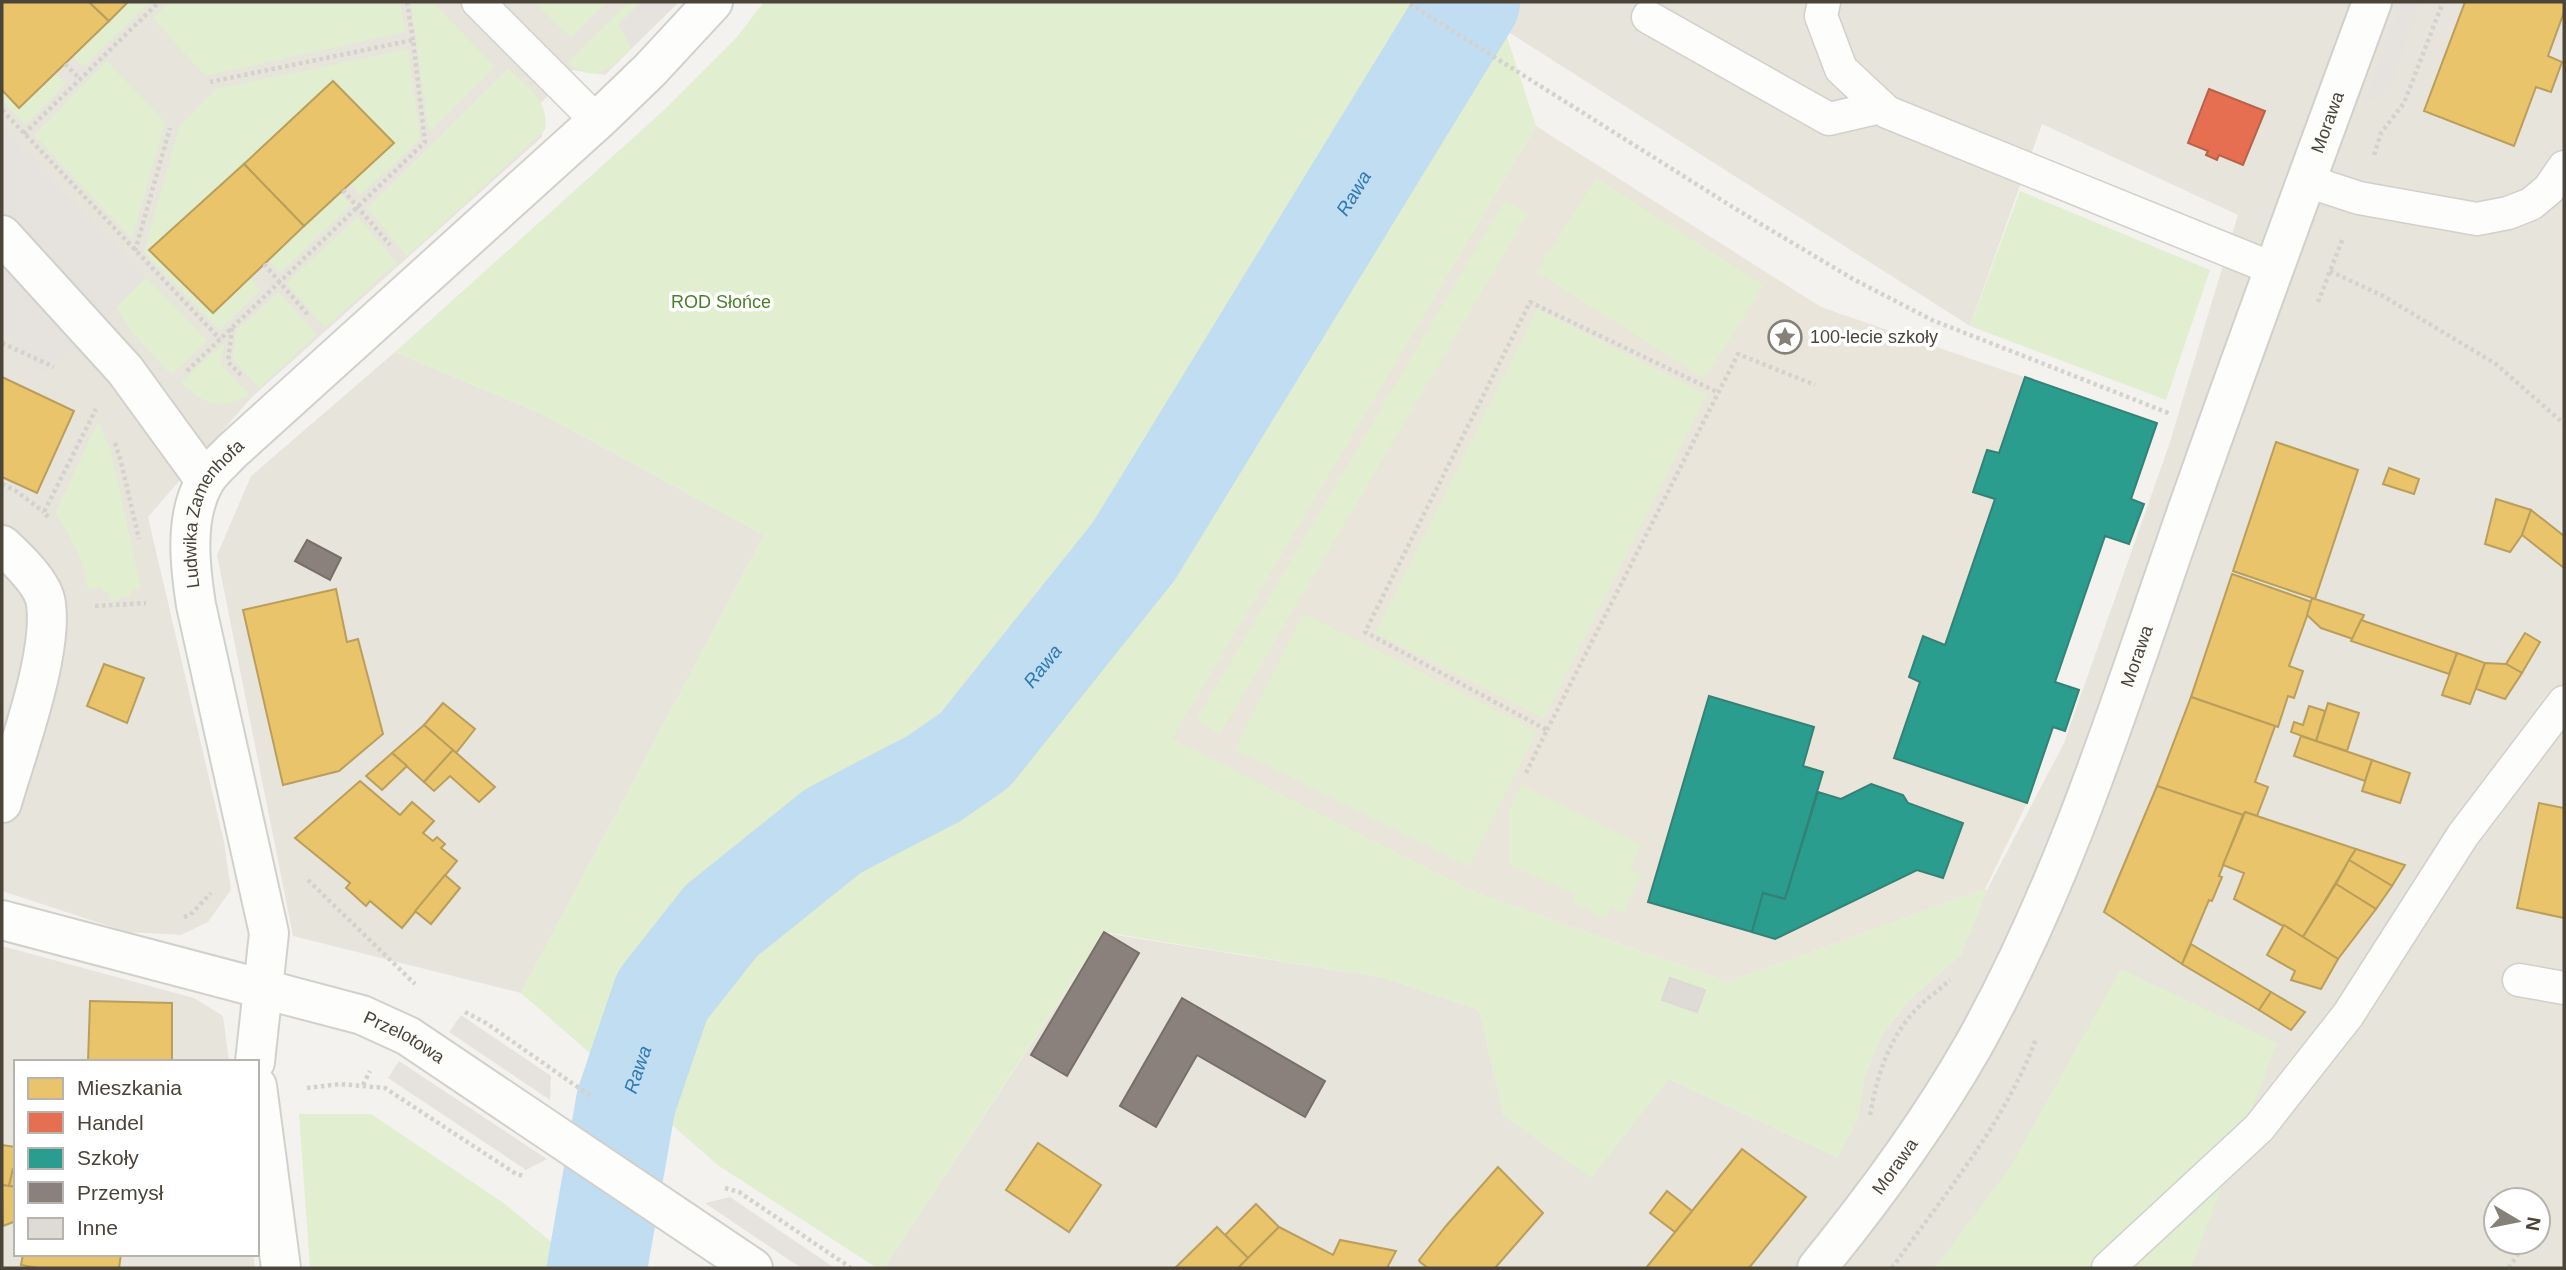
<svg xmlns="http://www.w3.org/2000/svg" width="2566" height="1270" font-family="Helvetica,sans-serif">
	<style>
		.residential { fill: #e7e4dc; fill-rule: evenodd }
		.education { fill: #eae5da }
		.green { fill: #e1eecf }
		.parking { fill: #e6e3df }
		.homes { fill: #e9c46a; stroke: #ba9e5b; stroke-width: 2 }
		.shops { fill: #e76f51; stroke: #b8624a; stroke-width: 2 }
		.schools { fill: #2a9d8f; stroke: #348275; stroke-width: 2 }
		.industry { fill: #8a817c; stroke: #776f68; stroke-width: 2 }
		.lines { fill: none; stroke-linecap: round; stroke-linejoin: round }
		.river { stroke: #c0ddf1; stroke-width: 100 }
		.building { fill: #dedbd6; stroke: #dcd9d4; stroke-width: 2 }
		.service-casing { stroke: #d2d0cb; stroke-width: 35 }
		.minor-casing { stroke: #d2d0cb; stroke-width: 42 }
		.tertiary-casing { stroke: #d2d0cb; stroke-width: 42 }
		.path { stroke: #d3d2cc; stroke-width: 4.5; stroke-dasharray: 3.5 3.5; stroke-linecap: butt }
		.service { stroke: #fdfdfc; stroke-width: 32 }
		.minor { stroke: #fdfdfc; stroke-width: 38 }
		.tertiary { stroke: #fdfdfc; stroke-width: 38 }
		.labels { text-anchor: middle; stroke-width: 7; stroke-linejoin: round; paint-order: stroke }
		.street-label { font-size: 18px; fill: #4b4439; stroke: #fff }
		.park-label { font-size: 18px; fill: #4a7f2a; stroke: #fff }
		.poi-label { font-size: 18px; fill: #4b4439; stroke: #fff; text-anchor: start }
		.water-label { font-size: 19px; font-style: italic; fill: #2e7ab2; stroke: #fff }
	</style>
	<rect width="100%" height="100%" fill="#f4f2ee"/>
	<g class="residential">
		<path d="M2 2H679L605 75 573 70 541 103 542 137 252 397 148 517 224 842 231 890 208 922 181 935 127 932 2 891Z"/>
		<path d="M1521 2H2564V1268H884L1104 933 1385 978 1479 1010 1504 1116 1669 1079 1837 1157 1857 1121 1864 1078 1881 1036 1909 1000 1960 956 1987 890 2064 743 2169 445 2238 215 2042 124 1970 326 1505 30ZM2496 1200H2538V1242H2496Z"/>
		<path d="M395 352 542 414 764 535 521 993 293 936 217 555 251 476Z"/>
		<path d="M2 946 194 998 223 1016 229 1062H16V1254H253L255 1268H2Z"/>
	</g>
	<path class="education" d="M1536 126 1821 307 2157 423 2131 499 2144 504 2129 544 2105 537 2055 681 2079 690 2065 731 2053 728 2027 803 1985 889 1728 982 1474 892 1171 739Z"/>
	<g class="green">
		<path d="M128 2H150L85 65 78 63 73 56Z"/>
		<path d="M169 2H400L405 32 205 76 153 18Z"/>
		<path d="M411 2H433L495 67 429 133Z"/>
		<path d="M534 2H607L571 38Z"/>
		<path d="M629 2H641L619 24 631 48C611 68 594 86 568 62Z"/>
		<path d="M764 2H1521L1505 31 1536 126 1172 739 1474 892 1728 982 1985 889 1987 890 1960 956 1909 1000 1881 1036 1864 1078 1857 1121 1837 1157 1669 1079 1591 1178 1504 1116 1479 1010 1385 978 1104 932 884 1268H877L719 1166 521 993 764 535 542 414 395 352 663 111 737 37Z"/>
		<path d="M408 49 420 139 361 195 350 183 393 143 333 81 150 250 250 277 260 291 219 330 144 252 179 127 216 89Z"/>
		<path d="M107 61 165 122 132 239 34 135Z"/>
		<path d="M508 69C527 87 550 101 545 130L407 256 367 208Z"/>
		<path d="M56 73 66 84 25 125 2 101V90L20 108Z"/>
		<path d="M1596 178 1764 285 1705 379 1536 272Z"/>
		<path d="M2020 191 2210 270 2166 400 1970 326Z"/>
		<path d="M340 192 351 205 280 273 268 260Z"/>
		<path d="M1505 200 1528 214 1220 734 1196 720Z"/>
		<path d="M358 217 397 263 325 328 286 283Z"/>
		<path d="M146 278 208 341 171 375 133 333 116 307Z"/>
		<path d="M279 292 317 335 259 388 233 359 236 331Z"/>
		<path d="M1537 309 1707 394 1544 718 1375 633Z"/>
		<path d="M224 343 221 364 250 395C219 410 205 406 181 382Z"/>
		<path d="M98 422 111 451 141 588 133 590 130 596 111 601 109 592 102 591V586L88 590C83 558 73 540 55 513Z"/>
		<path d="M1303 613 1537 731 1469 867 1235 749Z"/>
		<path d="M1522 785 1642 845 1630 869 1641 874 1623 913 1611 907 1606 919 1572 902 1575 894 1509 865V809Z"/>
		<path d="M2121 969 2277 1043 2191 1268H1935L2010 1167Z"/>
		<path d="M299 1114H371L505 1204 583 1268H310Z"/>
	</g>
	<g class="parking">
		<path d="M641 2H676L631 48 619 25Z"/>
		<path d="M2401 2H2421L2389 90 2363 103Z"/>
		<path d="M2 127 146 278 44 374 2 330Z"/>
		<path d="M461 1015 551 1076 550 1100 449 1032Z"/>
		<path d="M399 1061 547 1159 526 1170 388 1078Z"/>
		<path d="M730 1197 835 1268H801L705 1203Z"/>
	</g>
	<g class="homes">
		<path d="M2 2H89L109 21 19 108 2 90Z"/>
		<path d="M89 2H128L109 21Z"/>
		<path d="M2465 2H2564V12L2548 56 2562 62 2551 92 2536 87 2514 146 2424 111Z"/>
		<path d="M333 81 394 143 304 226 244 164Z"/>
		<path d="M244 164 304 226 213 313 149 250Z"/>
		<path d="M2 377 74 411 37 493 2 477Z"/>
		<path d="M2276 442 2358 470 2315 599 2233 571Z"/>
		<path d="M2389 468 2419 479 2414 494 2383 484Z"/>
		<path d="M2496 499 2531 510 2522 535 2510 552 2485 544Z"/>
		<path d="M2531 510 2564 536V568L2522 535Z"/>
		<path d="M2232 574 2312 602 2289 666 2303 671 2294 698 2288 696 2278 727 2191 697Z"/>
		<path d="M336 589 347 642 358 639 383 734 339 771 283 785 243 610Z"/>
		<path d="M2312 598 2364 615 2353 639 2321 628 2307 615Z"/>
		<path d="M2361 620 2457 653 2449 674 2351 641Z"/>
		<path d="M2525 633 2540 642 2522 673 2506 664Z"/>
		<path d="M2457 653 2485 663 2470 704 2442 695Z"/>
		<path d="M2485 663 2506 664 2522 673 2505 699 2476 689Z"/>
		<path d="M104 664 144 678 127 723 87 706Z"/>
		<path d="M2191 697 2275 726 2255 782 2268 787 2257 816 2245 812 2243 815 2157 786Z"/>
		<path d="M443 703 475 729 456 753 424 725Z"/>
		<path d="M2328 703 2359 713 2347 751 2316 741Z"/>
		<path d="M2309 706 2325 711 2316 741 2291 732 2294 722 2303 725Z"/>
		<path d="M424 725 453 750 424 782 392 753Z"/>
		<path d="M2301 736 2372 760 2365 781 2294 756Z"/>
		<path d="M453 750 495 787 479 802 450 776 434 791 424 782Z"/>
		<path d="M392 753 407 766 382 790 366 776Z"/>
		<path d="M2372 760 2410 773 2400 803 2362 791Z"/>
		<path d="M360 781 400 815 412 802 434 821 423 833 433 841 437 837 445 844 441 848 457 861 402 928 370 901 366 906 346 888 350 883 295 838Z"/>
		<path d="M2157 786 2243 815 2219 876 2222 877 2212 901 2209 900 2182 964 2104 912Z"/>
		<path d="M2539 803 2564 808V918L2517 908Z"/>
		<path d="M2245 812 2356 849 2303 937 2234 899 2244 873 2223 865Z"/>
		<path d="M2356 849 2405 865 2392 886 2349 860Z"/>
		<path d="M2349 860 2392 886 2376 909 2336 884Z"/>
		<path d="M445 875 460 888 431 924 415 911Z"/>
		<path d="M2336 884 2376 909 2338 959 2303 937Z"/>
		<path d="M2284 925 2338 959 2321 989 2291 980 2295 971 2267 955Z"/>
		<path d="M2191 944 2271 992 2259 1010 2182 964Z"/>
		<path d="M2271 992 2305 1012 2291 1030 2259 1010Z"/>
		<path d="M90 1001 172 1003V1062H88Z"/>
		<path d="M1038 1143 1101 1185 1069 1232 1006 1190Z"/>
		<path d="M2 1145 16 1147V1167L13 1169 9 1186 2 1185Z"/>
		<path d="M1742 1149 1806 1197 1749 1268H1646Z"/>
		<path d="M1498 1167 1543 1213 1495 1268H1428L1420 1262 1419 1260 1446 1226Z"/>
		<path d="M13 1169 16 1170V1187L9 1186Z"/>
		<path d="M2 1185 16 1187V1221L3 1226Z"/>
		<path d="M1667 1191 1692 1211 1675 1232 1650 1213Z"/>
		<path d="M1256 1204 1279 1227 1248 1258 1225 1235Z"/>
		<path d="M1217 1227 1248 1258 1238 1268H1175Z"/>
		<path d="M1279 1227 1333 1255 1340 1240 1396 1251 1387 1268H1238Z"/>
		<path d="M23 1254H121L119 1268H38L21 1265Z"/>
	</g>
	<path class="shops" d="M2209 89 2265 111 2243 165 2219 155 2217 160 2206 155 2208 151 2188 143Z"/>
	<g class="schools">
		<path d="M2025 377 2157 423 2131 499 2144 504 2129 544 2105 536 2055 682 2079 690 2065 731 2053 727 2027 803 1894 758 1920 682 1909 677 1923 636 1945 645 1995 499 1973 492 1987 450 1999 453Z"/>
		<path d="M1709 696 1814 727 1803 766 1823 772 1785 899 1763 893 1752 932 1648 902Z"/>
		<path d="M1871 784 1903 795 1908 803 1963 823 1943 878 1917 870 1775 939 1752 932 1763 893 1785 899 1818 792 1841 799Z"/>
	</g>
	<g class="industry">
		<path d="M307 540 341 558 330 580 295 561Z"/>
		<path d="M1104 932 1139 953 1067 1076 1031 1055Z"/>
		<path d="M1182 998 1325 1081 1305 1117 1197 1055 1156 1127 1120 1106Z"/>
	</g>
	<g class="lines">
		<path class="river" id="s1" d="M597 1268 626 1102 662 996 721 921 833 831 933 779 975 750 1134 551 1470 2"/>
	</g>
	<path class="building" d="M1670 978 1705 990 1697 1012 1662 1000Z"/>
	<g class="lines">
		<defs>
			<g id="service">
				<path d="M478 2 597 121"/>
				<path d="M1824 2 1821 16 1841 69 1887 112 2274 269"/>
				<path d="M1648 17 1829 119 1881 107"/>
				<path d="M2307 181 2359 198 2477 219 2508 213 2531 204 2549 189 2564 167"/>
				<path d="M2519 980 2564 988"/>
				<path d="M2108 1268 2259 1128 2348 1015 2463 835 2564 702"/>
			</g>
			<g id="minor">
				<path d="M2 235 125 370 205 480"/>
				<path d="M2 545C16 558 44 584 46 604 53 655 17 751 2 803"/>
				<path id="s2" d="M255 1062 269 933 196 605C190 566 184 517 205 481 211 470 223 461 231 452L597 121 650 70 713 2"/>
				<path d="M257 1086 281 1268"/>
			</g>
			<g id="tertiary">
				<path id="s3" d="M2 920 362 1015 408 1036 753 1268"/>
				<path id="s4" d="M1817 1268C1874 1198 1928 1125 1973 1046 2068 877 2124 690 2188 508 2248 338 2310 170 2372 2"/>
			</g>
		</defs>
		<use href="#service" class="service-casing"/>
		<use href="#minor" class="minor-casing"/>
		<use href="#tertiary" class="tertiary-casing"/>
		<g class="path">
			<path d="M407 2 413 40"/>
			<path d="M1410 4 1739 211 1853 279 1932 320 2171 414"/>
			<path d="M65 64 80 79"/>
			<path d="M2 110 220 339"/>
			<path d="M24 134 159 2"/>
			<path d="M2374 155 2381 133 2404 103 2443 2"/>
			<path d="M343 190 390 245"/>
			<path d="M135 251 170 128"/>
			<path d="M264 264 309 316"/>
			<path d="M2330 271 2383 296 2496 364 2564 424"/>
			<path d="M2318 302 2343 238"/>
			<path d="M232 328 228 362 242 376"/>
			<path d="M2 343 54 367"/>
			<path d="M187 371 425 142 413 40 210 82"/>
			<path d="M115 443 121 462 139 539"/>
			<path d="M2 484 16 491 44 512"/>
			<path d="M48 517 44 512 96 409"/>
			<path d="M95 606 146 603"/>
			<path d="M1547 730 1738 354 1815 385"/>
			<path d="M1526 773 1547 730 1365 632 1530 302 1719 393"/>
			<path d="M308 880 415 984"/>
			<path d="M184 917 190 915 211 893"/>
			<path d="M465 1012 486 1023 592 1097"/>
			<path d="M363 1085 370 1071"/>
			<path d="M307 1088 340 1084 385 1088 516 1174 524 1176"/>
			<path d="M1870 1115C1877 1077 1887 1043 1912 1014 1923 1001 1938 991 1950 980"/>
			<path d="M725 1188 739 1192 851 1268"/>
			<path d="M2538 1223 2544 1214"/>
			<path d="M1892 1268C1944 1195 2004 1124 2036 1039"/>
			<path d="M2509 1268 2526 1242"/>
		</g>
		<use href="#service" class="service"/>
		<use href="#minor" class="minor"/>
		<use href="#tertiary" class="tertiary"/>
	</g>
	<defs>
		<symbol id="sight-ring" viewBox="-11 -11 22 22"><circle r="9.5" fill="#fff" stroke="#868178" stroke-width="1.5"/><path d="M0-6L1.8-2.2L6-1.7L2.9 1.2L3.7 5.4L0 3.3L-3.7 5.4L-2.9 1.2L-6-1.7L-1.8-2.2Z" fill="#868178"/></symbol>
	</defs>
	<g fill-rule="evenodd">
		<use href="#sight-ring" x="1766" y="318" width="38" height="38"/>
	</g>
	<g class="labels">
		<g class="street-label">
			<text dy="6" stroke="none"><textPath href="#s4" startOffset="1262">Morawa</textPath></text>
			<text dy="6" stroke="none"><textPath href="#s2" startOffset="564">Ludwika Zamenhofa</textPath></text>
			<text dy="6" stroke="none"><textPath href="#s4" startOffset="695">Morawa</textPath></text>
			<text dy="6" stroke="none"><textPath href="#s3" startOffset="420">Przelotowa</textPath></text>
			<text dy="6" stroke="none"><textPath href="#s4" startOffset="128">Morawa</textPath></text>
		</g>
		<g class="park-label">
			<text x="721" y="308">ROD Słońce</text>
		</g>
		<g class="poi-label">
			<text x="1810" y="343">100-lecie szkoły</text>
		</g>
		<g class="water-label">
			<text dy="7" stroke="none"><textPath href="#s1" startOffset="1358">Rawa</textPath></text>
			<text dy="7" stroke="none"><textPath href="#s1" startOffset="791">Rawa</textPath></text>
			<text dy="7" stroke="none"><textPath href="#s1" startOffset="203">Rawa</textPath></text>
		</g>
	</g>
	<rect width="2566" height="1270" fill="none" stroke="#4b4439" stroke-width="7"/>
	<rect x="14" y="1060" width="245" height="196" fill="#ffffff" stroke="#b7b4b0" stroke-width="2"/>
	<rect x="28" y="1078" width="35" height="21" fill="#e9c46a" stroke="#b7b4b0" stroke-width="2"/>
	<text x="77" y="1095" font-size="21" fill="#4b4439">Mieszkania</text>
	<rect x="28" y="1112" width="35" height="21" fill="#e76f51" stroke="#b7b4b0" stroke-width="2"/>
	<text x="77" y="1130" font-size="21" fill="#4b4439">Handel</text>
	<rect x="28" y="1148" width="35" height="21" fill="#2a9d8f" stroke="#b7b4b0" stroke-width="2"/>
	<text x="77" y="1165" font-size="21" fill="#4b4439">Szkoły</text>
	<rect x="28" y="1182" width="35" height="21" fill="#8a817c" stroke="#b7b4b0" stroke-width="2"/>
	<text x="77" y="1200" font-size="21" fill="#4b4439">Przemysł</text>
	<rect x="28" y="1218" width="35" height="21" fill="#dedbd6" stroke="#b7b4b0" stroke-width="2"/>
	<text x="77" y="1235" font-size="21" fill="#4b4439">Inne</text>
	<g transform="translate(2517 1221) rotate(100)"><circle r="33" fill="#ffffff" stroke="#b7b4b0" stroke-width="2"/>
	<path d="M0-5L12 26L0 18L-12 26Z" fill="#868178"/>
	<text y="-10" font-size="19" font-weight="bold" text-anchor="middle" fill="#4b4439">N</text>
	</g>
</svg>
